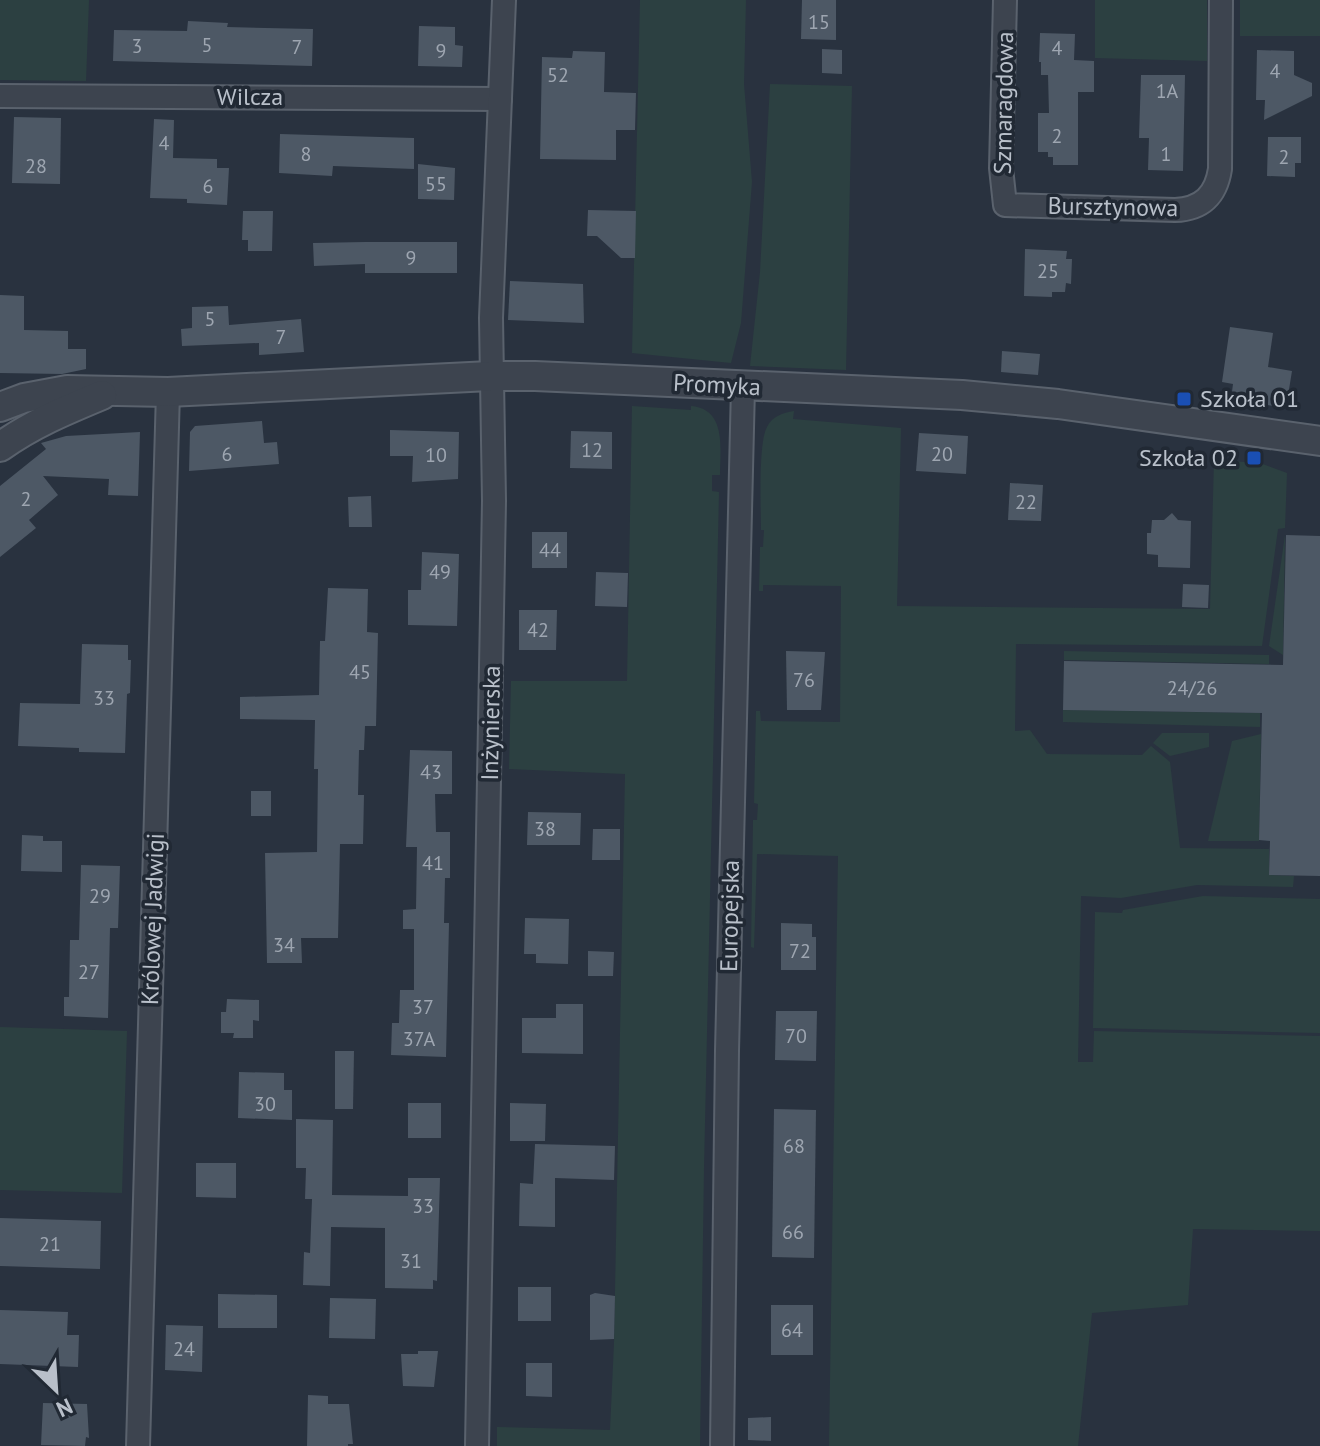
<svg xmlns="http://www.w3.org/2000/svg" width="1320" height="1446" font-family="'PT Sans',sans-serif">
	<style>
		.green { fill: #2c4041 }
		.building { fill: #4d5865 }
		.lines { fill: none; stroke-linecap: round; stroke-linejoin: round }
		.minor-casing { stroke: #5a626d; stroke-width: 26 }
		.tertiary-casing { stroke: #5a626d; stroke-width: 32 }
		.minor { stroke: #3d444f; stroke-width: 22 }
		.tertiary { stroke: #3d444f; stroke-width: 28 }
		.transit-dot { fill: #1a4fb4; stroke: #212934; stroke-width: 3 }
		.labels { text-anchor: middle; stroke-width: 7; stroke-linejoin: round; paint-order: stroke }
		.number-label { font-size: 20px; fill: #9ea6b1 }
		.street-label { font-size: 24px; fill: #b9c0ca; stroke: #212934 }
		.poi-label { font-size: 24px; fill: #b9c0ca; stroke: #212934; text-anchor: start }
	</style>
	<rect width="100%" height="100%" fill="#29323f"/>
	<g class="green">
		<path d="M0 0H89L86 81 0 80Z"/>
		<path d="M640 0H746L744 84 752 182 741 323 731 363 632 353Z"/>
		<path d="M1095 0H1207V61L1095 58Z"/>
		<rect x="1240" y="0" width="80" height="36"/>
		<path d="M770 84 852 86 846 370 750 366 760 272Z"/>
		<path d="M632 406 691 410V406C727 409 720 449 720 475H712V491L719 492 704 1168 700 1446H497V1427L610 1430 614 1343 625 774 509 769 511 681H627Z"/>
		<path d="M794 411 793 419 901 428 897 606 1210 609 1214 460 1260 463 1287 473 1285 528 1278 529 1262 646 1016 644 1015 731 1030 730 1047 754 1142 755 1151 746 1170 762 1180 848 1269 849V875L1294 876 1293 887 1197 885 1121 898 1081 896 1078 1062H1093L1094 1031 1320 1036V1231L1193 1229 1188 1305 1092 1313 1078 1446H829L838 856 757 854 754 948 751 947 753 820H757L758 804 754 803 756 711H760L761 721 840 722 841 586 763 585V591H759L760 547H763L764 530H761C761 507 758 444 767 427 772 416 783 413 794 411Z"/>
		<path d="M1285 535 1283 655 1269 646Z"/>
		<path d="M1064 651 1269 655V664L1064 660Z"/>
		<path d="M1063 710 1260 713V727L1063 722Z"/>
		<path d="M1162 733H1209V747L1170 756 1153 743Z"/>
		<path d="M1261 734 1259 841H1208L1232 741Z"/>
		<path d="M1203 896 1320 899V1033L1093 1028 1095 912 1122 913 1123 910Z"/>
		<path d="M0 1027 127 1031 122 1193 0 1190Z"/>
	</g>
	<g class="building">
		<path d="M802 0H836V40L801 39Z"/>
		<path d="M188 21 228 23 227 27 313 29 312 66 113 61 114 30 187 31Z"/>
		<path d="M419 26 455 27V45L463 46 462 67 418 66Z"/>
		<path d="M1040 33 1075 34 1074 60 1094 61V92H1078V165H1053V157H1048V152H1038V113H1049L1048 75H1041V62H1039Z"/>
		<path d="M822 49 842 50V74L822 73Z"/>
		<path d="M1257 50 1294 51V75L1312 83V96L1264 120 1265 100H1256Z"/>
		<path d="M573 51 605 52 604 92 636 93 635 130H616V160L540 159 542 57 572 58Z"/>
		<path d="M1141 75H1185L1183 171 1148 170 1149 138H1139Z"/>
		<path d="M14 117 61 118 60 184 12 183Z"/>
		<path d="M154 119 174 120 173 158 217 159V168H229L227 205 187 203V199L150 198Z"/>
		<path d="M280 134 414 138V169L333 166 332 176 279 173Z"/>
		<path d="M1268 137H1301V163H1295V177L1267 176Z"/>
		<path d="M418 164 455 168 454 200 418 199Z"/>
		<path d="M588 210 636 211 635 258H621L597 236H587Z"/>
		<path d="M243 211H273L272 251H248V240H242Z"/>
		<path d="M365 242H457V273H365V264L314 266 313 243Z"/>
		<path d="M1025 249 1067 251 1066 259H1072L1071 284 1066 283 1065 292H1052V297L1024 296Z"/>
		<path d="M510 281 583 284 584 323 508 320Z"/>
		<path d="M0 295 24 296V330L68 331V349H86V369L62 374 0 373Z"/>
		<path d="M228 306 229 325 301 319 304 352 259 355V343L182 346 181 329 192 328V307Z"/>
		<path d="M1230 327 1273 333 1268 367 1292 371 1286 408 1231 399 1233 384 1222 382Z"/>
		<path d="M1002 351 1040 354 1038 375 1001 372Z"/>
		<path d="M262 421 264 443 277 442 279 464 189 471 190 432 195 426Z"/>
		<path d="M390 430 459 432 458 479 412 482 413 456H390Z"/>
		<path d="M571 431 612 432V469L570 468Z"/>
		<path d="M140 432 138 496 108 495 109 479 43 476 58 495 29 520 36 528 0 557V486L46 449 41 443 66 436Z"/>
		<path d="M919 433 968 436 966 474 916 471Z"/>
		<path d="M1010 483 1043 485 1041 521 1008 520Z"/>
		<path d="M371 496 372 527H349L348 497Z"/>
		<path d="M1172 513 1178 520 1191 521 1190 568 1158 567V555L1147 554V533H1151L1152 520H1164Z"/>
		<rect x="532" y="532" width="35" height="36"/>
		<path d="M1286 535 1320 536V876L1269 875 1270 841 1259 840 1262 713 1063 710 1064 661 1283 665Z"/>
		<path d="M422 552 459 554 457 626 408 625V590H421Z"/>
		<path d="M596 572 628 573 627 607 595 606Z"/>
		<path d="M1183 584 1209 585 1208 608 1182 607Z"/>
		<path d="M328 588 368 589 367 632 378 633 376 726H365L364 750H359L358 795H364L363 844H340L338 938H301L302 963H267L265 853 317 852 318 769H314L315 720 240 719V697L319 695 320 641H325Z"/>
		<path d="M519 610H557L556 650H519Z"/>
		<path d="M82 644 128 645V660H131L130 693 127 694 125 753 79 752V748L18 746 20 703 80 704Z"/>
		<path d="M786 651 825 652 821 710H787Z"/>
		<path d="M410 750 452 751V794H435L436 832H450V878H445L444 923H449L446 1057 391 1055 392 1023H399L400 990H414V929H403V910L416 909 417 847H406Z"/>
		<rect x="251" y="791" width="20" height="25"/>
		<path d="M528 812 581 813 580 845H527Z"/>
		<path d="M593 829H620V860H592Z"/>
		<path d="M22 835 43 836V841H62V872L21 871Z"/>
		<path d="M81 865 120 866 118 928H110L108 1018 64 1016V997H69L70 940H79Z"/>
		<path d="M525 918 569 919 568 964 536 963V954H524Z"/>
		<path d="M781 923 812 924V937H816V970H781Z"/>
		<path d="M588 951 614 952 613 976H588Z"/>
		<path d="M227 999 259 1000V1021L253 1020V1038H233L234 1033H221V1012H226Z"/>
		<path d="M556 1004H583V1054L522 1053V1018H556Z"/>
		<path d="M776 1011H817L816 1061 775 1060Z"/>
		<path d="M335 1051H354L353 1109H335Z"/>
		<path d="M239 1072 284 1073V1090H292V1120L238 1118Z"/>
		<rect x="408" y="1103" width="33" height="35"/>
		<path d="M510 1103 546 1104 545 1141H510Z"/>
		<path d="M774 1109 816 1110 814 1258 772 1257Z"/>
		<path d="M296 1119 333 1120 332 1195 408 1196V1178H440L437 1281 433 1280V1289L385 1288V1228L331 1227 330 1286 303 1285 304 1252 310 1253 312 1199H305L306 1168H296Z"/>
		<path d="M535 1144 615 1146 614 1180 555 1178V1227L519 1226 520 1183 533 1184Z"/>
		<path d="M196 1163H236V1198L196 1197Z"/>
		<path d="M0 1218 101 1221 100 1269 0 1266Z"/>
		<rect x="518" y="1287" width="33" height="34"/>
		<path d="M595 1293 615 1296 614 1339 590 1340V1295Z"/>
		<path d="M218 1294 277 1295V1328H218Z"/>
		<path d="M330 1298 376 1299 375 1339 329 1338Z"/>
		<rect x="771" y="1305" width="42" height="50"/>
		<path d="M0 1310 68 1312 67 1335H79L78 1367 0 1364Z"/>
		<path d="M166 1325 203 1326 202 1372 165 1370Z"/>
		<path d="M418 1351H438L434 1387 403 1386 401 1354H418Z"/>
		<path d="M526 1363H552V1397L526 1396Z"/>
		<path d="M308 1395 328 1396V1404H349L353 1444H348V1446H307Z"/>
		<path d="M43 1403 87 1404 89 1438 86 1437 85 1446 41 1445Z"/>
		<path d="M771 1417V1441L748 1440V1418Z"/>
	</g>
	<g class="lines">
		<defs>
			<g id="minor">
				<path d="M1005 0 1001 168 1005 205 1175 210C1202 209 1216 195 1220 169L1221 0"/>
				<path d="M0 96 500 99"/>
				<path d="M138 1446 168 392"/>
				<path d="M477 1446 494 501 491 318 504 0"/>
				<path d="M722 1446 727 1051 743 387"/>
			</g>
			<g id="tertiary">
				<path d="M0 407 24 398 67 390 168 392 490 376H535L962 395 1058 404 1320 441"/>
				<path d="M0 447C32 424 66 410 102 395"/>
			</g>
		</defs>
		<use href="#minor" class="minor-casing"/>
		<use href="#tertiary" class="tertiary-casing"/>
		<use href="#minor" class="minor"/>
		<use href="#tertiary" class="tertiary"/>
	</g>
	<g class="transit-dot">
		<rect x="1176" y="391" width="16" height="16" rx="4"/>
		<rect x="1246" y="450" width="16" height="16" rx="4"/>
	</g>
	<g class="labels">
		<g class="number-label">
			<text x="819" y="29">15</text>
			<text x="207" y="52">5</text>
			<text x="137" y="53">3</text>
			<text x="297" y="54">7</text>
			<text x="1057" y="55">4</text>
			<text x="441" y="58">9</text>
			<text x="1275" y="78">4</text>
			<text x="558" y="82">52</text>
			<text x="1167" y="98">1A</text>
			<text x="1057" y="143">2</text>
			<text x="164" y="150">4</text>
			<text x="306" y="161">8</text>
			<text x="1166" y="161">1</text>
			<text x="1284" y="164">2</text>
			<text x="36" y="173">28</text>
			<text x="436" y="191">55</text>
			<text x="208" y="193">6</text>
			<text x="411" y="265">9</text>
			<text x="1048" y="278">25</text>
			<text x="210" y="326">5</text>
			<text x="281" y="344">7</text>
			<text x="592" y="457">12</text>
			<text x="227" y="461">6</text>
			<text x="942" y="461">20</text>
			<text x="436" y="462">10</text>
			<text x="26" y="506">2</text>
			<text x="1026" y="509">22</text>
			<text x="550" y="557">44</text>
			<text x="440" y="579">49</text>
			<text x="538" y="637">42</text>
			<text x="360" y="679">45</text>
			<text x="804" y="687">76</text>
			<text x="1192" y="695">24/26</text>
			<text x="104" y="705">33</text>
			<text x="431" y="779">43</text>
			<text x="545" y="836">38</text>
			<text x="433" y="870">41</text>
			<text x="100" y="903">29</text>
			<text x="284" y="952">34</text>
			<text x="800" y="958">72</text>
			<text x="89" y="979">27</text>
			<text x="423" y="1014">37</text>
			<text x="796" y="1043">70</text>
			<text x="419" y="1046">37A</text>
			<text x="265" y="1111">30</text>
			<text x="794" y="1153">68</text>
			<text x="423" y="1213">33</text>
			<text x="793" y="1239">66</text>
			<text x="50" y="1251">21</text>
			<text x="411" y="1268">31</text>
			<text x="792" y="1337">64</text>
			<text x="184" y="1356">24</text>
		</g>
		<g class="street-label">
			<text x="250" y="105">Wilcza</text>
			<text transform="translate(1004 103) rotate(-89)" y="8">Szmaragdowa</text>
			<text transform="translate(1113 207) rotate(1)" y="8">Bursztynowa</text>
			<text transform="translate(717 385) rotate(3)" y="8">Promyka</text>
			<text transform="translate(491 723) rotate(-89)" y="8">Inżynierska</text>
			<text transform="translate(730 916) rotate(-89)" y="8">Europejska</text>
			<text transform="translate(153 919) rotate(-88)" y="8">Królowej Jadwigi</text>
		</g>
		<g class="poi-label">
			<text x="1200" y="407">Szkoła 01</text>
			<text x="1238" y="466" text-anchor="end">Szkoła 02</text>
		</g>
	</g>
	<g transform="translate(56 1390) rotate(155)" stroke="#212934" stroke-width="6" paint-order="stroke">
	<path d="M0-6L14 30L0 20L-14 30Z" fill="#b9c0ca"/>
	<text y="-12" font-size="22" font-weight="bold" text-anchor="middle" fill="#b9c0ca">N</text>
	</g>
</svg>
